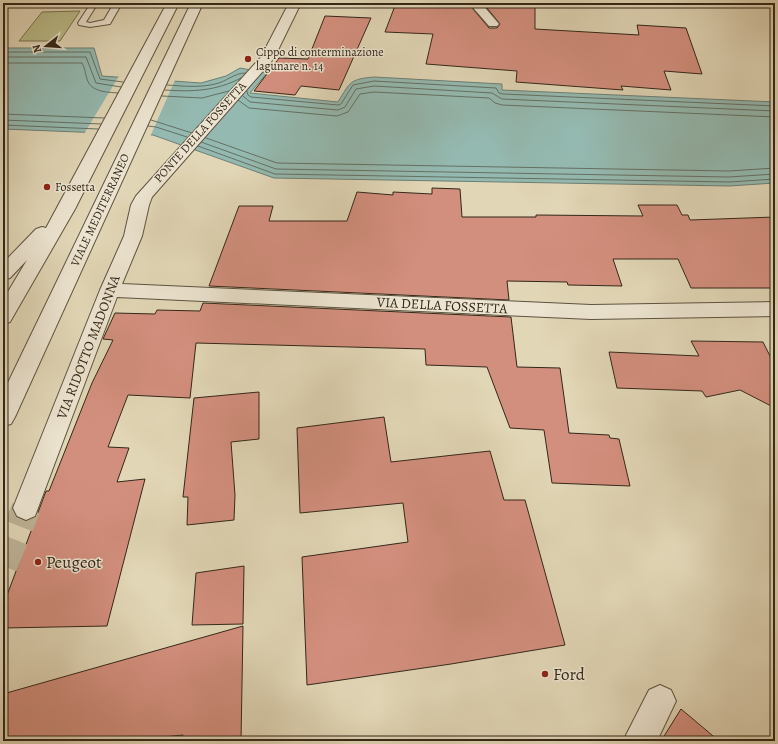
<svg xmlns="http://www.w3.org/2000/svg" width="778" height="744" font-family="Alegreya,serif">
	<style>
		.green { fill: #babc89; stroke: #767251 }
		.water { fill: #94b9b0; stroke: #6d7f74 }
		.pier { fill: #e1d6b6 }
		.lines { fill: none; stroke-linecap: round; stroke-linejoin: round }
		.shore { stroke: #647064; stroke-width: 1 }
		.building { fill: #d38f7e; stroke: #332719 }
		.minor-tunnel { stroke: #beb397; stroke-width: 29; stroke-dasharray: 29 14; stroke-linecap: butt }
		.service-casing { stroke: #5e5340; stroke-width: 2 }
		.minor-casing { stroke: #5e5340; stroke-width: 2 }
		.tertiary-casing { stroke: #5e5340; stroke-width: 2 }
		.service { fill: #ece4d0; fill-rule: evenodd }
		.minor { fill: #ece4d0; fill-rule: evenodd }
		.tertiary { fill: #ece4d0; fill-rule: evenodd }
		.poi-dot { fill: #8f2418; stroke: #ece4d0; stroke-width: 1.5 }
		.labels { text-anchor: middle; stroke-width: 3; stroke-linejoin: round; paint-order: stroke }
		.far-poi-label { font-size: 12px; fill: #332719; stroke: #ece4d0; text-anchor: start }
		.far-street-label { font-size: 12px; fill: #332719; stroke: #ece4d0 }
		.street-label { font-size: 14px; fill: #332719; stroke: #ece4d0 }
		.near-poi-label { font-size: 17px; fill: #332719; stroke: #ece4d0; text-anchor: start }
	</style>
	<rect width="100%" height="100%" fill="#e1d6b6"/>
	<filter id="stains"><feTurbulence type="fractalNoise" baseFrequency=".005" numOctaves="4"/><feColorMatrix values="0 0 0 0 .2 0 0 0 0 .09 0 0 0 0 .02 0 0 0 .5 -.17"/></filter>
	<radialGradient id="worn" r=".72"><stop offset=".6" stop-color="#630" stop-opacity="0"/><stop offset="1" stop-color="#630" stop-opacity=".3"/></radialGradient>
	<path class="green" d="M80 11 60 41H19L42 12Z"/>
	<path class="water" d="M3 48H94L102 76 201 83 226 76 240 68 267 73 250 93 338 102C350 82 350 79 374 77L502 84V90L775 102V183L729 186 274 178 153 135 3 129Z"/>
	<path class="pier" d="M119 76 175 80 150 137 84 134Z"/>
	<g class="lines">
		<g class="shore">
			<path d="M3 52H90L100 79 123 82"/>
			<path d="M3 57H86L96 83 121 87"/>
			<path d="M3 63H82C85 68 85 73 87 79 91 92 106 92 118 93"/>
			<path d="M167 85C183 86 199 88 215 84 226 82 234 73 245 73"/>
			<path d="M165 90C193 92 216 91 241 78"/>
			<path d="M247 91 248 95 251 97 338 105 341 104 353 85 374 81 496 88 499 93 503 94 775 106"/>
			<path d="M162 96 202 98 229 91"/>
			<path d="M243 96 250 102 338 110 345 107 356 89 374 86 492 93 502 99 775 111"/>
			<path d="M238 100 249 108 337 116 348 112 360 94 374 92 489 98 495 103 502 105 775 117"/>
			<path d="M3 114 104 118"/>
			<path d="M3 120 101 124"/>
			<path d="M151 120 192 133"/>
			<path d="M3 125 98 129"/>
			<path d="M148 126 156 127 187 137"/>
			<path d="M206 138 277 163 729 171 775 168"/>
			<path d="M201 142 276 169 729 177 775 174"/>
			<path d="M198 146 275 174 729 182 775 179"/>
		</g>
	</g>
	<g class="building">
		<path d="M396 3H468L489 28H497L500 24 483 3H535V29L639 35 637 25 686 28 702 74 664 71 671 90 621 86 623 90 516 82 517 71 426 64 433 34 385 32Z"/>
		<path d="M325 16 371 18 339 90 301 86 295 95 254 91 279 58 308 59Z"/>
		<path d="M432 188 460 189 462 217H536V215L643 216 638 205H677L682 215H688L690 220 775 217V288H691L678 259H613L622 286 568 285 567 282 507 281 509 300 209 286 239 206H273L269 221H347L357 192 393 195V192L432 194Z"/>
		<path d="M203 303 511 317 517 367 560 368 569 433 609 435 610 438 619 439 630 486 552 483 544 430 510 428 487 367 426 365 425 349 196 343 190 398 128 395 108 447 129 448 117 482 145 479 107 626 3 628V606L46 491H49L92 383 113 340 103 339 115 313 155 314 157 310 200 311Z"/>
		<path d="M691 341 763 342 775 366V408L740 390 706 397 702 391 617 388 609 352 699 356Z"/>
		<path d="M259 392V439L231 442 235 495 234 520 187 525 188 497H183L194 398Z"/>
		<path d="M384 417 391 462 490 451 504 500H525L565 645 451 664 307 685 302 557 408 542 403 503 300 513 297 428Z"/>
		<path d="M244 566 243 624 192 625 196 573Z"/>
		<path d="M243 626 241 741H183V735L124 741H3V694Z"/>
		<path d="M681 709 719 741H661Z"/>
	</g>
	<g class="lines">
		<path class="minor-tunnel" d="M3 566 26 508"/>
		<defs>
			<path id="service" d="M91 3H101L96 6 86 22 90 23 104 20 114 3H122L110 24 90 27 79 25 78 23Z"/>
			<g id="minor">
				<path d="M289 3H301L279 48 271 62 152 197 149 205 142 236 122 284 591 305 775 302V316L591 319 117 297 35 516 26 520 17 516 13 508 100 290 124 236 131 205 136 196 261 57Z"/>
				<path d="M469 3H481L499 24 497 26H489Z"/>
				<path d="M660 685 671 690 676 701 657 741H623L649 690Z"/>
			</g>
			<g id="tertiary">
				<path d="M167 3H179L75 209 10 322 3 324V300L27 260 10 278 3 280V263L36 229 42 227 46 228Z"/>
				<path d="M191 3H203L15 417 11 424 3 426V393Z"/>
			</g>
		</defs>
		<use href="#service" class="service-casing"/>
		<use href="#minor" class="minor-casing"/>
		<use href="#tertiary" class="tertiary-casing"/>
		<use href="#service" class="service"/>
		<use href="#minor" class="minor"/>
		<use href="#tertiary" class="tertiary"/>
	</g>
	<g class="poi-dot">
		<circle cx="248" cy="59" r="4"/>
		<circle cx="47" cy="187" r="4"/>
		<circle cx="38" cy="562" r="4"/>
		<circle cx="545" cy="674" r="4"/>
	</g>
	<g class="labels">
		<g class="far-poi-label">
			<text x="256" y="56">Cippo di conterminazione<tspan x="256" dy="14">lagunare n. 14</tspan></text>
			<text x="55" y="191">Fossetta</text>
		</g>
		<g class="far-street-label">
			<text transform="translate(200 132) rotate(-48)" y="4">PONTE DELLA FOSSETTA</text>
			<text transform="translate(100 210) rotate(-65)" y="4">VIALE MEDITERRANEO</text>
		</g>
		<g class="street-label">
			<text transform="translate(442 305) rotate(3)" y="5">VIA DELLA FOSSETTA</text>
			<text transform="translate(88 347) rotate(-69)" y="5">VIA RIDOTTO MADONNA</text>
		</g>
		<g class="near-poi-label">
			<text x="46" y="568">Peugeot</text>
			<text x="553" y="680">Ford</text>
		</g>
	</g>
	<rect width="778" height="744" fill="none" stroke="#e1d6b6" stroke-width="16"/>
	<rect x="4" y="4" width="770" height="736" fill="none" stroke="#332719" stroke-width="2"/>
	<rect x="8" y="8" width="762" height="728" fill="none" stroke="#332719"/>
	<g transform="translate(46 46) rotate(253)" stroke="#ece4d0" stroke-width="3" paint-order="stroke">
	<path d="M0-3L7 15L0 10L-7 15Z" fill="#332719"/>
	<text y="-6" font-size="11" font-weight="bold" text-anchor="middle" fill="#332719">N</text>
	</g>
	<rect width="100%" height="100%" filter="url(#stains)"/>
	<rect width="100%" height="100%" fill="url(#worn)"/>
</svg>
